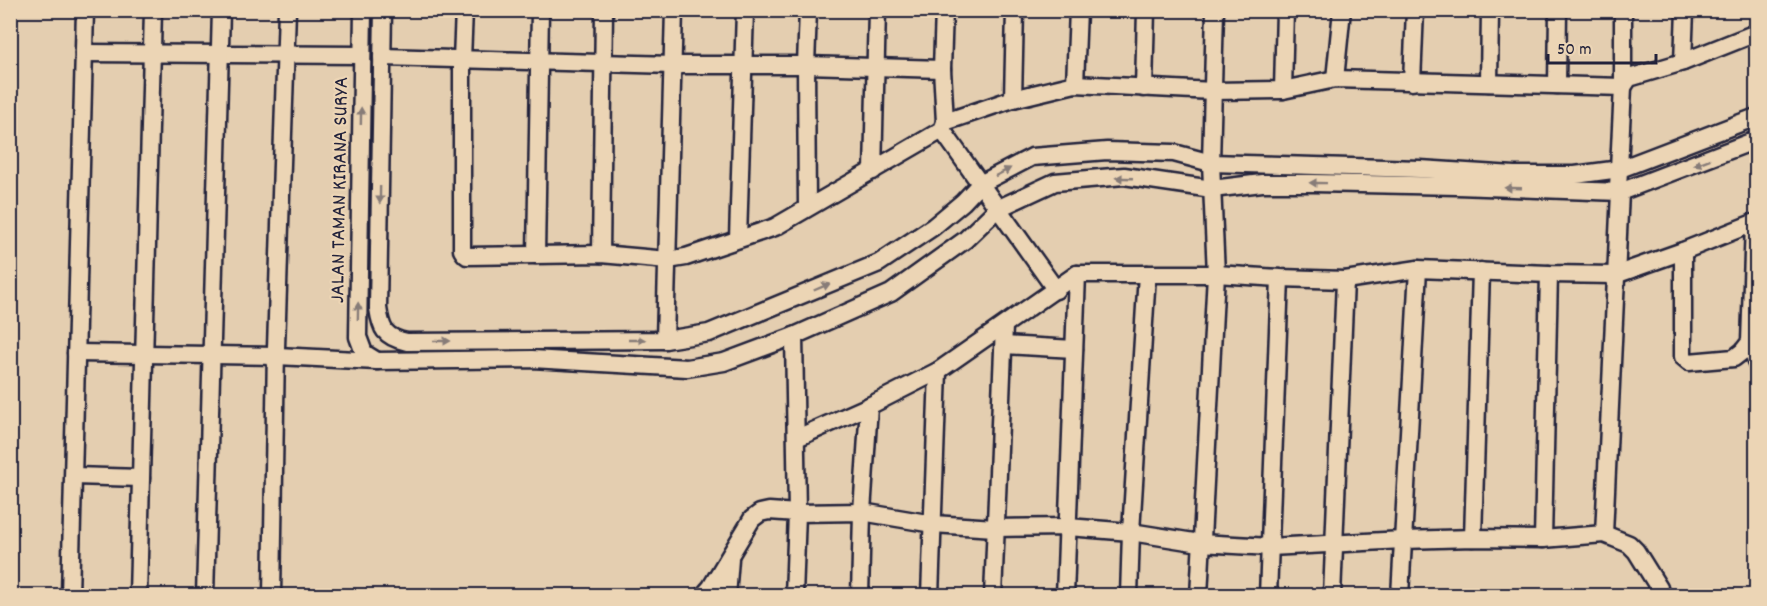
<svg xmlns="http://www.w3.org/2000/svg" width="1767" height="606" font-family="Dekko,sans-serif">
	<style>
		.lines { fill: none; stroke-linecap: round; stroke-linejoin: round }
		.street-casing { stroke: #22223b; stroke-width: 21 }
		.street { stroke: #ecd5b5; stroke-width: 16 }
		.oneway { fill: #877c78 }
		.labels { text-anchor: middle; stroke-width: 4.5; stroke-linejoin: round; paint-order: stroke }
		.street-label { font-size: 21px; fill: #22223b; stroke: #ecd5b5 }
	</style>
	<rect width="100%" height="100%" fill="#e4ceb0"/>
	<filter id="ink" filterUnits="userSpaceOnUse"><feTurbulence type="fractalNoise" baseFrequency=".0167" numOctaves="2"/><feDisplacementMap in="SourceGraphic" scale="12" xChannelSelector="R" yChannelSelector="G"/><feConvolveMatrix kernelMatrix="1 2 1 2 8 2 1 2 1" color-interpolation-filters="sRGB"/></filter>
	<g filter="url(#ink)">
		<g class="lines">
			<defs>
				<g id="street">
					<path d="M363 10 358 337 364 353 377 361"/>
					<path d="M383 10 378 308C381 329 384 337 407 342L665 340 709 333 879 263 933 227 963 202 980 184 1032 157 1107 151 1174 153 1211 163 1420 169 1514 175H1575L1620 169 1756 117"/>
					<path d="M464 10 462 59V250L464 253 467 256 601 254 668 260 686 257 775 227 942 130 945 122 1013 99 1075 84 1213 91 1283 90 1335 79 1623 87 1629 78 1683 62 1756 33"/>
					<path d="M944 10 942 69 945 122"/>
					<path d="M84 53 362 55"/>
					<path d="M382 57 673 65H806L942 69"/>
					<path d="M1683 62 1685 10"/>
					<path d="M1335 79 1342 10"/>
					<path d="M1412 82 1415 10"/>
					<path d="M1489 83 1490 10"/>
					<path d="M1075 84 1078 10"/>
					<path d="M1557 85 1558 10"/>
					<path d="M1144 88 1146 10"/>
					<path d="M1283 90 1285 10"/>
					<path d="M1013 99 1015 10"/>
					<path d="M942 130 1056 290"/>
					<path d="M873 171 877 10"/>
					<path d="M807 207 806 65 808 10"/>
					<path d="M738 239 745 10"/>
					<path d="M1683 251V357L1689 362 1734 358 1743 351 1750 342 1754 223"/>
					<path d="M601 254 604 10"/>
					<path d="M536 255 540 10"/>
					<path d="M794 336 797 513 794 596"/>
					<path d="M665 340 674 10"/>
					<path d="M1750 342 1756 362"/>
					<path d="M1004 345 1074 349"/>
					<path d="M76 353 277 356 377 361 532 359 687 368 724 362 794 336 891 293 965 240 997 209 1055 182 1124 176 1212 189 1262 183H1313L1457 186 1620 192 1756 140"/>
					<path d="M797 438 869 406 938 371 1077 274H1216L1280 278 1345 280 1418 269 1549 274 1615 275 1683 251 1756 222"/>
					<path d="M74 476 141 478"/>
					<path d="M1604 534 1620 192 1618 189 1623 87V10"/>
					<path d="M1473 538 1481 271"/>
					<path d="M1543 539 1549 274"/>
					<path d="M70 596 85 10"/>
					<path d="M138 596 153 10"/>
					<path d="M205 596 221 10"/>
					<path d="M272 596 276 348 287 10"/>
					<path d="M703 596 711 587 752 519 760 513 769 511 797 513 862 512 933 524 995 528 1068 527 1131 532 1200 543 1270 547 1403 540 1473 538 1543 539 1604 534 1629 544 1636 551 1659 588 1661 596"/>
					<path d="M727 596 730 559"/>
					<path d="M860 596 862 512 869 406"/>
					<path d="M930 596 938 371"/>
					<path d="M993 596 1004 326"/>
					<path d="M1065 596 1077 274"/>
					<path d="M1129 596 1131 532 1147 274"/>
					<path d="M1199 596 1216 274 1211 163 1215 10"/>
					<path d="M1268 596 1280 278"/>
					<path d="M1332 596 1345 280"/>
					<path d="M1400 596 1418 269"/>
				</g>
			</defs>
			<use href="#street" class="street-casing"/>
			<use href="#street" class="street"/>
		</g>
		<defs><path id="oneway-solid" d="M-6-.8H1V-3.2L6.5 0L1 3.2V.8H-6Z" transform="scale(1.5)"/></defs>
		<g class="oneway">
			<use href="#oneway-solid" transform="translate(361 116) rotate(-89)"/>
			<use href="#oneway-solid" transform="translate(1702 162) rotate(159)"/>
			<use href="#oneway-solid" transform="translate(1003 172) rotate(-27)"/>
			<use href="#oneway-solid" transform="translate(1124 178) rotate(-178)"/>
			<use href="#oneway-solid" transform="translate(1318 183) rotate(-179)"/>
			<use href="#oneway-solid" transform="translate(1513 188) rotate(-178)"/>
			<use href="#oneway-solid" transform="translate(380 195) rotate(91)"/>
			<use href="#oneway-solid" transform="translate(822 287) rotate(-23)"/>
			<use href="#oneway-solid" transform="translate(358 311) rotate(-89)"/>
			<use href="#oneway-solid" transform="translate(637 340)"/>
			<use href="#oneway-solid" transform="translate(442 341)"/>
		</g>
	</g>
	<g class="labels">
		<g class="street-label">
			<text transform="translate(338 190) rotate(-89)" y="7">JALAN TAMAN KIRANA SURYA</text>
		</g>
	</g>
	<rect width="1767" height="606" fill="none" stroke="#ecd5b5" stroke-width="36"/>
	<rect x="18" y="18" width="1731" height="570" fill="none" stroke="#22223b" stroke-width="2" filter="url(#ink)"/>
	<path d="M1548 54v9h108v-9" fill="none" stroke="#22223b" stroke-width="3"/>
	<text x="1557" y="54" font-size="18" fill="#22223b" stroke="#ecd5b5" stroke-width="4.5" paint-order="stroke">50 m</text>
</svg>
